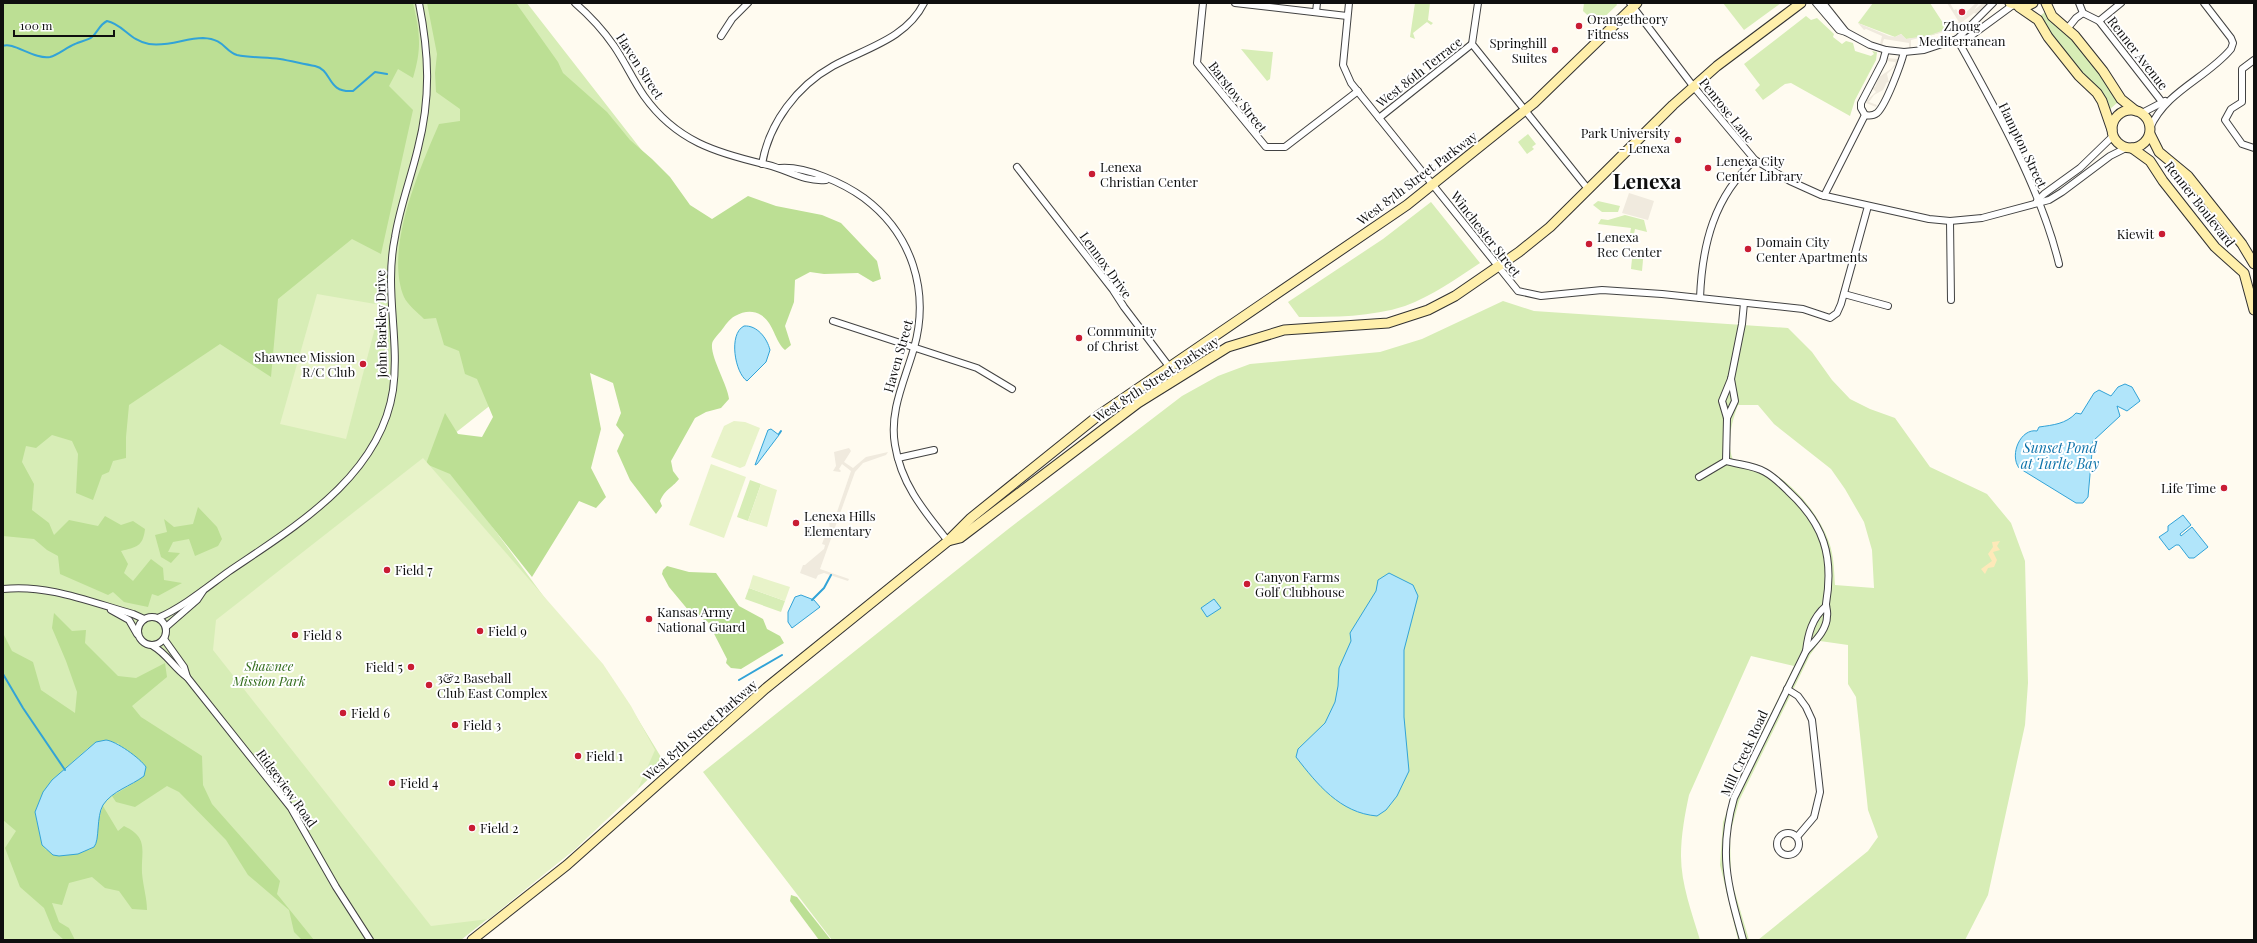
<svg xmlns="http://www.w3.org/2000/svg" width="2257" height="943" font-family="'Playfair Display',serif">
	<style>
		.green { fill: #d7edb6; fill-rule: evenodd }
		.forest { fill: #bcdf94 }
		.sand { fill: #fee9b9 }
		.pitch { fill: #e8f3c9 }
		.plaza { fill: #f0eade }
		.water { fill: #b1e5fa; stroke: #32a3d7 }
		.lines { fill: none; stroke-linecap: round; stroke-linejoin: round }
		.stream { stroke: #32a3d7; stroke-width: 2 }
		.minor-casing { stroke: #424242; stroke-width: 8 }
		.secondary-casing { stroke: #313131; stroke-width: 11 }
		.minor { stroke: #fff; stroke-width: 6 }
		.secondary { stroke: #ffefab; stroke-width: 9 }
		.poi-dot { fill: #c91c33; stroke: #fff; stroke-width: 1.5 }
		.labels { text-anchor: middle; stroke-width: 4; stroke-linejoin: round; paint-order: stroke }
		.poi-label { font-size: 13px; fill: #0f0f0f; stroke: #fff; text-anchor: start }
		.street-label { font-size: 13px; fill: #0f0f0f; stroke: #fff }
		.park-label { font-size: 13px; font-style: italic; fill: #316b1a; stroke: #fff }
		.water-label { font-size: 14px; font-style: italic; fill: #0e73aa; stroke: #fff }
		.town-label { font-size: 21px; font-weight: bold; fill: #0f0f0f; stroke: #fff }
	</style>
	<rect width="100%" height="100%" fill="#fffbf0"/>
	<g class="green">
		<path d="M3 3H527L707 234 435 449 586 654 636 716 661 757 660 768 575 849 461 940H3Z"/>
		<path d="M1415 3H1430L1428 20 1433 23 1431 25 1427 22 1413 33 1415 39 1410 37Z"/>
		<path d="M1584 3H1616L1617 5 1597 24 1583 11Z"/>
		<path d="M1723 3H1781L1744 30Z"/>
		<path d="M1873 3H1930L1947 29C1935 36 1920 38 1906 39L1901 34 1895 37 1858 23Z"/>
		<path d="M2045 12 2053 24 2070 36 2107 83 2118 102 2109 110 2053 38 2040 16Z"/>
		<path d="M1806 16 1811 20 1817 18 1834 34 1833 37 1842 44 1846 41 1853 43 1855 51 1871 56 1874 54 1872 51 1877 52 1876 60 1855 100 1850 116 1791 83 1785 84 1763 100 1755 90 1760 85 1744 64Z"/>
		<path d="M1241 49 1273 52 1270 79 1267 81Z"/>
		<path d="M1528 134 1536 144 1532 147 1534 149 1527 154 1518 142Z"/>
		<path d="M1598 201 1620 206 1618 212H1602L1593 205Z"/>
		<path d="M1431 202 1480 263C1456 279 1432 296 1405 306 1371 317 1335 317 1299 317L1288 302 1383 239Z"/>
		<path d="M1625 215 1644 220 1647 232 1635 229 1634 234H1630L1631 228 1598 224 1601 219 1608 220Z"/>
		<path d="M1633 248 1644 249 1642 271 1631 269Z"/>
		<path d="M1503 301 1534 311 1788 328 1812 352 1832 380 1850 399 1870 409 1895 418 1930 467 1987 494 2011 523 2025 561 2028 683 2025 725 1988 895 1965 940H1758L1868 851 1878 837 1868 810 1856 697 1848 684V645L1820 641 1810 655 1739 801 1730 834 1731 879 1749 940H1738L1720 865 1723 822 1739 779 1794 666 1751 656 1689 795C1685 814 1681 835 1681 856 1681 884 1692 913 1700 940H832L703 772 1007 530 1182 396 1218 376 1250 364 1380 352 1422 339ZM1738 405H1758L1774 424 1831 469 1845 489 1864 522 1872 550 1874 588 1835 585C1834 571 1834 556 1829 542 1818 512 1792 482 1763 467 1754 463 1743 461 1733 460 1726 443 1732 421 1738 405Z"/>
		<path d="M750 480 761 484 748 521 737 517Z"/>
		<path d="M749 588 785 601 781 612 745 599Z"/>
	</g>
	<g class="forest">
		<path d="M3 3H413C420 33 422 48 413 78L398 69 389 86 413 110 381 254 352 239 278 299 271 377 220 344 129 405 126 437V458L113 461 109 472 102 475 93 500 76 493 78 454 72 441 52 435 36 448 26 446 22 462 34 484 32 510 49 523 54 535 69 520 98 526 105 516 121 525 133 521 145 529C143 547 136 547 121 551L128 564 124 573 133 581 151 559 163 568 164 580 182 583 158 596 152 594 148 607 124 602 113 592 108 595 60 574 58 556 47 550 34 539 3 536Z"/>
		<path d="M427 3H516L558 62 563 73 607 112 630 140 652 159 670 177 690 205 712 219 748 196 776 206 822 215 841 223 877 261 881 279 873 282 858 273 824 274 810 272 795 280 794 302 785 326 791 345 785 350C774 340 774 323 761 315 753 310 744 311 735 316 729 319 725 326 721 331 718 334 715 338 713 341 707 352 728 385 729 399L721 408 706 412 695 418 671 461 673 471 679 479C671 489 666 488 660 501L662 506 656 514 630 480 617 451 624 435 616 425 621 413 613 383 590 373 601 429 591 468 606 497 596 508 579 501 532 577 450 474 426 464 445 413 458 434 482 437 493 417 477 379 465 374 459 351 444 345 436 318 424 319C418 313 407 304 404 297 384 249 420 168 439 124L460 121V109L436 92 435 73 437 54Z"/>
		<path d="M198 507 217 527 222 539 218 546 195 556 189 539 173 542 168 552 180 553 171 563 161 557 155 535 167 532 164 519 174 527 193 524Z"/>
		<path d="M667 566 689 572 716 573 739 606 763 619 767 629 780 636 784 643 741 669 731 668 726 663 727 659 708 622 689 611 669 587 662 574 663 570Z"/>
		<path d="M54 613 72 631 86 630 85 643 118 676 136 678 165 663 167 677 132 706 141 717 202 756 203 785 212 804 280 881 277 894 314 940H302L294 932 289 910 248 875 226 840 179 792 167 786 135 807 116 802 112 796 134 783 123 750 118 743 88 748 52 780 43 792 35 812 42 845 46 850H89L94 847 97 837V824L103 806 118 831 124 826C149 838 141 850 142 873 143 886 147 898 147 910L132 909 119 891 105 888 92 877 69 883 62 905 52 903 59 922 69 928 75 940H64L53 930 44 908 20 887 5 848 16 831 3 820V633L12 651 33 662 41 690 75 713 77 692 66 661 52 628Z"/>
		<path d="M791 895 797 897 831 940H819L790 901Z"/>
	</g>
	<path class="sand" d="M2000 541 1997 546 2000 550 1993 552 1997 560 1994 567 1988 568 1985 574 1981 569 1992 561 1988 554 1993 547 1992 542Z"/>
	<g class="pitch">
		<path d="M317 294 381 305 346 439 280 424Z"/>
		<path d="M734 421 745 422 760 428 745 466 740 468 711 457 724 426Z"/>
		<path d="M423 458 603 664 631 706 655 750 637 791 575 849 489 919 431 926 213 650 216 620Z"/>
		<path d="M711 464 746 477 724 538 689 525Z"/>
		<path d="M761 484 777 490 767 527 748 521Z"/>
		<path d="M753 575 790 587 785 601 749 588Z"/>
	</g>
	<g class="plaza">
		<path d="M1947 3H1950L1954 10 1956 9 1962 16 1976 3H1979L1974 10 1983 3H1988L1978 14 1974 13 1962 22 1959 28 1954 25 1959 22Z"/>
		<path d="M1858 23 1889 36 1895 37 1901 34 1906 39 1930 35 1947 29 1948 31 1911 40V48H1909V43L1884 39 1882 45 1880 44 1882 36 1866 29 1864 30Z"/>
		<path d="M1887 58 1899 59V62L1887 74 1889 83 1887 82 1883 90 1874 95 1869 102 1877 105 1876 107 1866 103 1867 100 1876 92 1872 88 1875 87 1879 77 1891 69 1895 64V62L1886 61Z"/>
		<path d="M1629 193 1654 201 1648 220 1622 213Z"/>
		<path d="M849 448 851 451 844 462 853 468 866 457 888 452 886 455 863 463 855 472 820 569 849 579 848 581 824 573 818 575 816 579 800 573 803 565H805L824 549 825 545 822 544 826 533 829 534 830 530 829 522 821 518 822 515 830 517 837 512 851 471 842 464 839 469 841 471 840 472 833 471 836 466 834 452Z"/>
	</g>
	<g class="water">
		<path d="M744 326C757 325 767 338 770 350L766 362 747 381C735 373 728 334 744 326Z"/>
		<path d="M2125 384 2132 387 2140 401 2127 411 2117 406 2120 416 2093 441 2088 497 2083 503H2076L2019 468C2009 454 2021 428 2037 431L2039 427C2053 425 2066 424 2076 413L2081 414 2094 393 2099 390 2111 396 2118 387Z"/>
		<path d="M771 429 779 435 757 464 755 465 768 430Z"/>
		<path d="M2183 515 2191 525 2180 534 2181 536 2192 527 2208 547 2194 558H2189L2179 545H2176L2169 550 2159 537 2168 531V526Z"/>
		<path d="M1389 573 1413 585 1418 596 1404 650V717L1409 771 1397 796 1386 810 1377 816C1340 813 1317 784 1296 757L1298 749 1325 723 1335 702 1338 686 1339 668 1351 641 1350 633 1376 591 1378 580Z"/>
		<path d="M801 595 814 600 820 607 792 628 788 622V612L795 597Z"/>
		<path d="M1214 599 1221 608 1207 617 1201 608Z"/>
		<path d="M106 740C116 741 140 758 146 767L144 776C131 786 112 791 103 805 96 817 100 840 94 847L78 854 59 856 53 855 42 845 35 812 43 792 52 780 96 742Z"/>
	</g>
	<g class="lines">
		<g class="stream">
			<path d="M3 46C12 41 35 60 50 57 58 55 67 47 75 44 80 41 87 41 92 37 98 32 99 25 107 21 123 24 130 41 149 44 169 47 185 38 203 38 225 39 224 51 237 55 251 58 266 57 280 59 291 61 304 64 315 66 333 70 326 93 353 91L375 72 387 74"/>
			<path d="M779 434 781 431"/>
			<path d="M812 600 824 588 831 575"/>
			<path d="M3 674 23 708 65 770"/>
			<path d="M739 680 782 655"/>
		</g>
		<defs>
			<g id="minor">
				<path d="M575 3C590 16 603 30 614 46 625 62 633 80 644 96 676 141 716 153 768 165 788 170 804 182 826 180"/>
				<path d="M1203 3 1197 63 1266 147H1285L1358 91"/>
				<path d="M1235 3 1347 16"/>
				<path d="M1349 3 1343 65 1351 83 1518 291 1541 296 1602 290 1662 294 1803 309 1830 318 1837 313 1841 304 1868 206"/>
				<path d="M1478 3 1472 44 1588 189"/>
				<path d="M1630 3 1693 86 1755 160 1790 181 1821 195 1929 219 1950 221 1982 218 2049 200 2062 192 2110 156 2126 148"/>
				<path d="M1816 3 1839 30 1846 32 1870 45 1886 50 1904 52 1924 50 1957 39 1968 38 2013 5"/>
				<path d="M1823 3 1846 32"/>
				<path d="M2079 3 2083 13 2099 21 2162 102"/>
				<path d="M1316 12 1317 3"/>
				<path d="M2099 21 2121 3"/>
				<path d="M2067 29 2076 18 2083 13"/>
				<path d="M721 36 732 19 748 3"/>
				<path d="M1957 39C1995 107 2041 189 2059 264"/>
				<path d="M1957 39 1993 3"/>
				<path d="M1886 50 1883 61 1861 103V108L1865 115C1870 116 1873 116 1877 113 1886 105 1901 64 1904 52"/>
				<path d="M2254 60 2242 69V102L2231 109 2225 120 2242 144 2254 148"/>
				<path d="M2142 113 2165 101"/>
				<path d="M1379 118 1472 44"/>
				<path d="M2150 128C2166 91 2207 78 2231 49L2233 43 2231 38 2204 3"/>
				<path d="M762 164C769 123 797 86 833 66 866 48 906 39 924 3"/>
				<path d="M1017 167 1113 290 1124 307 1177 377"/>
				<path d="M780 168C806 166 843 183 864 198 912 234 930 291 914 348 905 380 889 411 895 445 901 484 924 511 948 541"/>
				<path d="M1824 196 1865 115"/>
				<path d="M2037 201 2044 194 2080 168 2113 136"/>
				<path d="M1950 221 1951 300"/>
				<path d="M1844 294 1888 306"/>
				<path d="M1700 298C1702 245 1714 196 1755 160"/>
				<path d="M1744 303 1742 324 1731 379 1722 401 1727 418 1726 461C1739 465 1753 465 1765 472 1774 477 1781 484 1788 491 1824 524 1834 556 1826 604 1826 608 1828 612 1827 616 1827 630 1815 641 1806 651"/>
				<path d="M833 321 977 368 1012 389"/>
				<path d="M1727 418 1735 401 1731 379"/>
				<path d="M898 458 934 450"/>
				<path d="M1699 477 1726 461"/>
				<path d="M3 589C48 584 90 602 133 614L144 619"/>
				<path d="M111 610 129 620 137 634"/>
				<circle cx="152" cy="631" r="14"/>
				<path d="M158 618C183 607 206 588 228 572 294 527 380 477 393 390 400 339 384 290 395 237 400 206 411 178 418 148 431 97 429 54 419 3"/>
				<path d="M166 627 197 600 203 591"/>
				<path d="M164 639 184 667 187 677 291 808 336 887 370 940"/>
				<path d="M153 646C167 654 174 668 187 677"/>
				<path d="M1787 689 1798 696 1806 707 1812 720 1820 792 1814 817 1797 837"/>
				<circle cx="1788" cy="844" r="11"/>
				<path d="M1743 940C1728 886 1718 854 1734 798L1806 651C1808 634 1812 618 1826 606"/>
			</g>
			<g id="secondary">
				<path d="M2010 3 2025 7 2033 3"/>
				<path d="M2046 3 2052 16 2075 36 2103 71 2121 99 2136 111"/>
				<path d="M2019 7 2038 20 2048 37 2079 76 2097 93 2102 101 2112 130"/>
				<circle cx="2131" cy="129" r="19"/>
				<path d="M2150 134 2159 152 2188 176 2242 244 2254 264"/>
				<path d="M2132 148 2150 161 2163 181 2215 247 2244 273 2254 310"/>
				<path d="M948 541 960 538 1138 403 1228 347 1284 330 1388 323 1428 310 1455 296 1519 252 1550 227 1673 105 1717 66 1801 3"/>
				<path d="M472 940 567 865 765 689 948 541 971 518 1099 415 1407 205 1534 103 1637 3"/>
			</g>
		</defs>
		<use href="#minor" class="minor-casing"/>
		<use href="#secondary" class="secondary-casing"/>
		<use href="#minor" class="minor"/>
		<use href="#secondary" class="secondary"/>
	</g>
	<g class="poi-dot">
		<circle cx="1962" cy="12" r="4"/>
		<circle cx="1579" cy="26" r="4"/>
		<circle cx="1555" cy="50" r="4"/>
		<circle cx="1678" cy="140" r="4"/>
		<circle cx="1708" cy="168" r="4"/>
		<circle cx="1092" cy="174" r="4"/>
		<circle cx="2162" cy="234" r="4"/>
		<circle cx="1589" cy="244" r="4"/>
		<circle cx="1748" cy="249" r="4"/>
		<circle cx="1079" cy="338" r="4"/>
		<circle cx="363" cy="364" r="4"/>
		<circle cx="2224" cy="488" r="4"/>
		<circle cx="796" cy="523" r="4"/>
		<circle cx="387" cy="570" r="4"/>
		<circle cx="1247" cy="584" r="4"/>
		<circle cx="649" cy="619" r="4"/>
		<circle cx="480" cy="631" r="4"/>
		<circle cx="295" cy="635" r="4"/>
		<circle cx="411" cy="667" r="4"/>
		<circle cx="429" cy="685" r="4"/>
		<circle cx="343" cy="713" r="4"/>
		<circle cx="455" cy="725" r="4"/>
		<circle cx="578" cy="756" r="4"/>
		<circle cx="392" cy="783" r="4"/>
		<circle cx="472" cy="828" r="4"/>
	</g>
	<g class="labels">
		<g class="poi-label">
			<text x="1587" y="24">Orangetheory<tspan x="1587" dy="15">Fitness</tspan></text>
			<text x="1962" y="31" text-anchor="middle">Zhoug<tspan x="1962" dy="15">Mediterranean</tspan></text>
			<text x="1547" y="48" text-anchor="end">Springhill<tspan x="1547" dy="15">Suites</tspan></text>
			<text x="1670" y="138" text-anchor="end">Park University<tspan x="1670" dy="15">- Lenexa</tspan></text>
			<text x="1716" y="166">Lenexa City<tspan x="1716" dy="15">Center Library</tspan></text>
			<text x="1100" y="172">Lenexa<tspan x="1100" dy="15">Christian Center</tspan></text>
			<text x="2154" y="239" text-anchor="end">Kiewit</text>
			<text x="1597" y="242">Lenexa<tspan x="1597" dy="15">Rec Center</tspan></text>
			<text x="1756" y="247">Domain City<tspan x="1756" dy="15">Center Apartments</tspan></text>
			<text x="1087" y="336">Community<tspan x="1087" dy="15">of Christ</tspan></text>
			<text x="355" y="362" text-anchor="end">Shawnee Mission<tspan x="355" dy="15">R/C Club</tspan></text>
			<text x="2216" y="493" text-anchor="end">Life Time</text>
			<text x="804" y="521">Lenexa Hills<tspan x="804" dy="15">Elementary</tspan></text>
			<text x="395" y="575">Field 7</text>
			<text x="1255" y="582">Canyon Farms<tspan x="1255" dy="15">Golf Clubhouse</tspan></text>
			<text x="657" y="617">Kansas Army<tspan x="657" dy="15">National Guard</tspan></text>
			<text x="488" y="636">Field 9</text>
			<text x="303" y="640">Field 8</text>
			<text x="403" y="672" text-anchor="end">Field 5</text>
			<text x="437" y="683">3&amp;2 Baseball<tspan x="437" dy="15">Club East Complex</tspan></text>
			<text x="351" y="718">Field 6</text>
			<text x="463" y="730">Field 3</text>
			<text x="586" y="761">Field 1</text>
			<text x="400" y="788">Field 4</text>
			<text x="480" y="833">Field 2</text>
		</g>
		<g class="street-label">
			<text transform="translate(2138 53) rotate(52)" y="5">Renner Avenue</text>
			<text transform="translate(640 66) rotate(57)" y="5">Haven Street</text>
			<text transform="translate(1419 72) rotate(-38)" y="5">West 86th Terrace</text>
			<text transform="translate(1238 97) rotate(52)" y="5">Barstow Street</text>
			<text transform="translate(1727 110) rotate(51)" y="5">Penrose Lane</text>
			<text transform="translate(2023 145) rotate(64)" y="5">Hampton Street</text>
			<text transform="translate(1417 178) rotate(-37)" y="5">West 87th Street Parkway</text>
			<text transform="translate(2200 204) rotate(52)" y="5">Renner Boulevard</text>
			<text transform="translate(1486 234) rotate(52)" y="5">Winchester Street</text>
			<text transform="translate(1106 265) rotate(54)" y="5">Lennox Drive</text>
			<text transform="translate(381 324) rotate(-91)" y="5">John Barkley Drive</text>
			<text transform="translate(898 356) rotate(-74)" y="5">Haven Street</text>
			<text transform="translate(1156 379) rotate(-33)" y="5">West 87th Street Parkway</text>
			<text transform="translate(700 730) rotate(-41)" y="5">West 87th Street Parkway</text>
			<text transform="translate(1744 753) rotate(-65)" y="5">Mill Creek Road</text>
			<text transform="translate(287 788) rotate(54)" y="5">Ridgeview Road</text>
		</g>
		<g class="park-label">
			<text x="269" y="671">Shawnee<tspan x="269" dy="15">Mission Park</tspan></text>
		</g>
		<g class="water-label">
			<text x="2060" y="453">Sunset Pond<tspan x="2060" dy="16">at Turlte Bay</tspan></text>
		</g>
		<g class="town-label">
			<text x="1647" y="189">Lenexa</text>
		</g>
	</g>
	<rect width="2257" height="943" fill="none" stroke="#0f0f0f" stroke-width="8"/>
	<path d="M14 30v6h100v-6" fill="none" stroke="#0f0f0f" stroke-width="2"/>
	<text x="20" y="30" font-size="12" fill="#0f0f0f" stroke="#ffffff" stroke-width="3" paint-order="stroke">100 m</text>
</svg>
